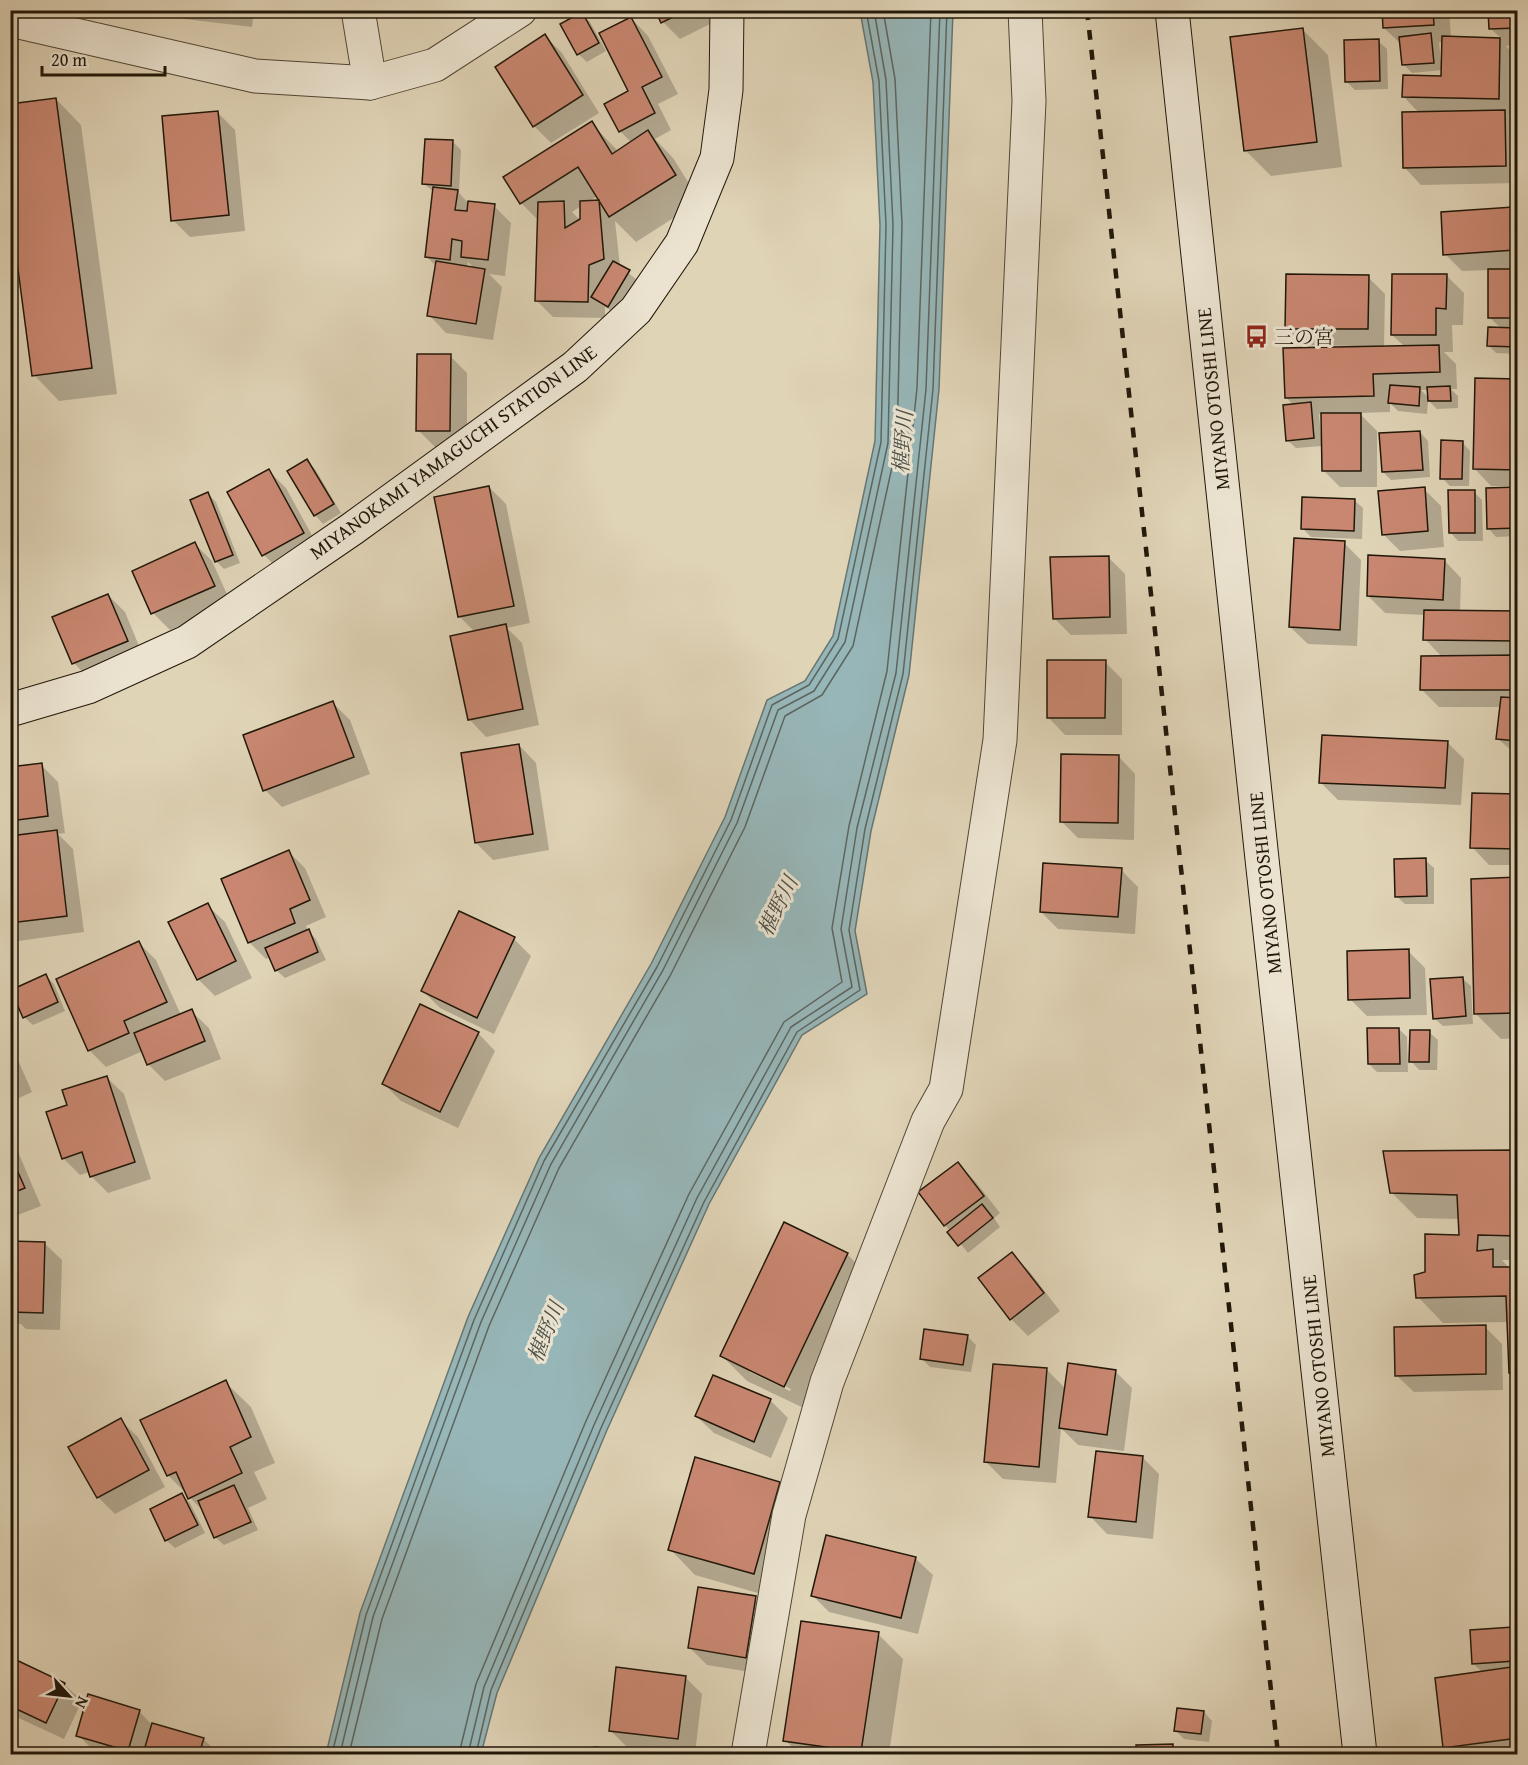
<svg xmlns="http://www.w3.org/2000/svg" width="1528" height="1765" font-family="'Gentium Book Plus','Noto Serif JP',serif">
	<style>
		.water { fill: #97b6b8; stroke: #677672; stroke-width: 1.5 }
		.shadow { fill: #0003; fill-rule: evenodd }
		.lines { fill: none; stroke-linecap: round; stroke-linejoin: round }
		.shore { stroke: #5c6660; stroke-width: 1.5 }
		.building { fill: #c98771; stroke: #201709; stroke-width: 1.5 }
		.minor-casing { stroke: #504634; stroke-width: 35 }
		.secondary-casing { stroke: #201709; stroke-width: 35 }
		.minor { stroke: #ebe3d0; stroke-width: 33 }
		.secondary { stroke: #ebe3d0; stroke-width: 33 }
		.rail { stroke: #201709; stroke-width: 4.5; stroke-dasharray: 10 10; stroke-linecap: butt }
		.labels { text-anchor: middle; stroke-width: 6; stroke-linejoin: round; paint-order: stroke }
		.poi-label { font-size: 20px; fill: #201709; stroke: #ebe3d0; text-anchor: start }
		.street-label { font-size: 20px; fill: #201709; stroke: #ebe3d0 }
		.water-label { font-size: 21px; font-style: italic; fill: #4a4f46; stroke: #ebe3d0 }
	</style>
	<rect width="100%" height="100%" fill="#e0d4b7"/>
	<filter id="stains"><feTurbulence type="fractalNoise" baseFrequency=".00333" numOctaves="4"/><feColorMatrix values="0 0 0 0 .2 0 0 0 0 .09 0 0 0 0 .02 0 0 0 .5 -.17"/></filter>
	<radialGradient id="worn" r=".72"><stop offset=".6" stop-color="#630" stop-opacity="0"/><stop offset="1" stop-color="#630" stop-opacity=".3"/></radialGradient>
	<path class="water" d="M860 11H953L939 389 909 675 871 831 855 931 867 994 802 1035 709 1204 607 1430 497 1693 481 1754H326L360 1613 468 1317 539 1158 651 964 725 817 767 700 805 681 833 636 875 441 880 225 873 82Z"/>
	<g class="shadow">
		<path d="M162 10H254L252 27 168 17Z"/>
		<path d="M657 10H714L718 20 680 39 663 22Z"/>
		<path d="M1383 10H1449L1451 38 1502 39 1491 29 1518 10V45L1506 46 1517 57 1515 116H1508L1518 125V183L1421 185 1404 167 1420 114 1404 97 1443 77V70L1412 73 1404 65 1402 45 1384 28ZM1439 42H1444L1443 62H1441Z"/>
		<path d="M1451 10H1475L1453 12Z"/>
		<path d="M582 14 590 22 606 51 587 62 578 54Z"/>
		<path d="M631 18 648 36 678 94 658 104 671 130 655 139 673 158 700 201 636 242 615 221 620 266 637 280 617 314 605 307V318L553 317 536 300 538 220 521 203 591 123 618 151 632 143 620 131 630 92ZM598 196 603 207 598 202H587ZM581 206V221L572 212Z"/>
		<path d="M1302 29 1328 55 1342 167 1271 176 1245 150Z"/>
		<path d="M545 36 562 53 599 113 551 143 534 126Z"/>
		<path d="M1378 41 1387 49 1388 89 1355 90 1347 82Z"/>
		<path d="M56 99 81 125 117 394 59 401 34 375Z"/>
		<path d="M217 112 235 130 245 231 190 237 173 220Z"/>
		<path d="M453 142 461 150 459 193 469 204 494 206 511 223 505 276 489 274 502 287 493 340 446 333 429 315 436 266 427 257 434 192 424 184ZM468 262 474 268 467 267Z"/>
		<path d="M1513 208 1518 213V354L1496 353 1488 345 1502 329 1489 317 1490 270 1462 271 1445 254Z"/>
		<path d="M1447 276 1464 293 1463 325H1452L1453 352H1444L1456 364 1457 389H1451L1458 396V408L1437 409 1428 400 1427 414 1398 411 1390 403V412L1359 413 1377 431V487H1340L1323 470V446L1296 448 1287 440 1294 406 1286 397 1357 348V346L1303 345 1286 328 1368 277 1385 294 1384 348 1405 347 1392 335ZM1421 390H1429V398ZM1319 414H1323V436H1321Z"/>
		<path d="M450 356 467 373V447H435L418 430Z"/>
		<path d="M1518 380V536L1496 537 1488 528 1515 486H1491L1474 468Z"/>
		<path d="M1420 432 1428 441 1430 477 1391 480 1383 472Z"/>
		<path d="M1462 442 1470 451 1469 486H1450L1442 478Z"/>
		<path d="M307 461 315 469 341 513 323 524 315 515Z"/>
		<path d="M269 471 286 488 320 550 281 572 264 555Z"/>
		<path d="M489 487 506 504 530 623 507 628 522 643 539 725 486 737 469 719 475 632 460 617Z"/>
		<path d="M1424 489 1441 506 1444 547 1400 551 1383 534Z"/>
		<path d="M1474 492 1482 500 1483 541H1458L1450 532Z"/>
		<path d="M208 494 216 502 240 563 224 569 216 561Z"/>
		<path d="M1354 500 1363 508 1362 539 1311 537 1303 529Z"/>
		<path d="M1344 543 1361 560 1357 646 1308 644 1290 627Z"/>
		<path d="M195 544 212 561 231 603 170 630 153 613 134 572Z"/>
		<path d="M1108 557 1125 574 1127 634 1071 635 1054 618Z"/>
		<path d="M1444 560 1461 578 1460 612 1518 613V756L1498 739 1501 707H1439L1422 690 1442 657 1425 639V615L1385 613 1368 596Z"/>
		<path d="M108 595 125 612 144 658 91 681 74 663 54 617Z"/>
		<path d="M1105 662 1122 679V735H1065L1048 717Z"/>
		<path d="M333 703 350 720 370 774 282 807 265 790Z"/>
		<path d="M1447 742 1464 759 1461 805 1338 800 1321 783Z"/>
		<path d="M519 745 536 763 549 850 493 860 476 843Z"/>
		<path d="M1118 756 1135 774 1134 840 1078 838 1061 821Z"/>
		<path d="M41 765 58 782 65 833 58 834 73 849 84 932 11 942 10 838 13 837 10 835V769Z"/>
		<path d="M1518 796V865H1489L1472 847Z"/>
		<path d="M288 851 305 868 326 917 306 926 308 931 316 939 326 960 285 978 276 970 271 957 266 959 249 942Z"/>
		<path d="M1425 860 1434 868V904H1405L1396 896Z"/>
		<path d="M1121 870 1138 887 1135 934 1058 929 1041 912Z"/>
		<path d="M1518 879V1038L1501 1039 1476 1014Z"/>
		<path d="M207 905 225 922 252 978 215 996 198 979Z"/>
		<path d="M514 939 531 956 494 1034 440 1008 423 991Z"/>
		<path d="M139 943 156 960 181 1015 191 1011 209 1028 221 1059 165 1081 148 1064 143 1051 106 1067 89 1050Z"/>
		<path d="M1408 951 1425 968 1427 1015 1367 1016 1350 999Z"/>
		<path d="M46 976 54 984 65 1011 33 1025 24 1017Z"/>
		<path d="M1462 978 1471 986 1473 1024 1443 1026 1434 1018Z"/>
		<path d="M1399 1029 1407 1037 1408 1072H1377L1369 1064Z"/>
		<path d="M1429 1032 1438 1040 1437 1070H1419L1411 1061Z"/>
		<path d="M478 1033 495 1051 458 1128 401 1101 384 1084Z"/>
		<path d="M10 1042 32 1092 10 1102Z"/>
		<path d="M106 1077 124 1094 151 1179 108 1193 91 1176 90 1172 80 1175 63 1158 69 1106Z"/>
		<path d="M10 1133 41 1206 10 1218Z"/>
		<path d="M1518 1151V1260H1502L1510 1269H1518V1379L1510 1372 1509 1322 1443 1323 1418 1297 1426 1273 1460 1237 1459 1219 1417 1218 1391 1192Z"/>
		<path d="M958 1164 975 1181 1000 1213 994 1218 1000 1227 968 1253 945 1225Z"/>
		<path d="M44 1243 62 1260 60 1330 26 1329 21 1324 10 1323V1257Z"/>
		<path d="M847 1254 872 1279 810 1411 747 1381 722 1356ZM750 1369 791 1389 790 1391 750 1372Z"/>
		<path d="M1012 1254 1029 1271 1060 1311 1028 1336 1011 1319Z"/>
		<path d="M1485 1327 1502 1344 1503 1390 1414 1392 1396 1375Z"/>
		<path d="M967 1336 976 1345 971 1372 930 1367 921 1358Z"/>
		<path d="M1047 1370 1066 1389 1115 1371 1132 1388 1124 1451 1078 1445 1061 1428 1056 1483 1003 1479 986 1462Z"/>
		<path d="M714 1377 771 1401 788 1418 771 1458 714 1433 696 1416Z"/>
		<path d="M225 1382 251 1407 275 1463 254 1472 267 1499 248 1508 258 1530 224 1545 215 1537 205 1513 168 1475Z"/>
		<path d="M120 1420 138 1437 165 1487 115 1514 98 1497Z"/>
		<path d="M1142 1457 1159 1474 1153 1539 1107 1534 1090 1516Z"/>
		<path d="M779 1483 805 1508 779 1599 695 1575 670 1549Z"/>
		<path d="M182 1495 190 1503 205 1533 175 1548 166 1540Z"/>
		<path d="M915 1558 933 1575 918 1634 829 1612 812 1595Z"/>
		<path d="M755 1598 772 1615 763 1674 707 1665 690 1648Z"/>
		<path d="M1512 1629 1518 1634V1754H1452L1445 1747 1483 1673 1473 1663Z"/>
		<path d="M878 1634 903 1659 889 1754H799L785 1740Z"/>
		<path d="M10 1658 64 1684 82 1701 64 1739 10 1714Z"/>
		<path d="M685 1677 702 1694 695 1754 627 1747 610 1730Z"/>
		<path d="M139 1711 152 1725 203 1739 212 1747 210 1754H102L95 1752 78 1735Z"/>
		<path d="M1204 1712 1212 1721 1209 1742 1184 1739 1176 1731Z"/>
		<path d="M1172 1745 1181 1754H1138V1747Z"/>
		<path d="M595 1748 648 1753 649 1754H595Z"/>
	</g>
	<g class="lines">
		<g class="shore">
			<path d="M332 1754 366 1615 474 1320 544 1161 657 967 731 820 772 705 809 685 838 639 881 442 886 225 879 81 866 10"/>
			<path d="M340 1754 373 1617 481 1322 551 1164 663 970 737 823 778 710 814 691 845 642 888 443 893 225 886 80 874 10"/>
			<path d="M349 1754 382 1619 489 1326 559 1168 671 974 745 827 785 716 822 695 853 646 897 444 902 224 895 79 883 10"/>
			<path d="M459 1754 476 1684 586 1421 689 1194 784 1022 842 982 832 928 849 826 887 671 917 388 931 10"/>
			<path d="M468 1754 484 1687 594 1425 697 1198 791 1027 852 987 841 929 857 828 896 673 926 389 940 10"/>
			<path d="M476 1754 491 1690 601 1428 704 1202 797 1032 860 990 849 930 865 829 903 674 933 389 947 10"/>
		</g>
	</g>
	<g class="building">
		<path d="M655 10H687L661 23Z"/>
		<path d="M1382 10H1433L1434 25 1383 28Z"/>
		<path d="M1488 10H1518V28L1489 29Z"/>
		<path d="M582 12 599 43 577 55 560 24Z"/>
		<path d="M631 17 662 77 642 87 655 113 619 132 604 104 628 91 599 33Z"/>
		<path d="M1303 28 1317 142 1244 151 1230 37Z"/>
		<path d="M1431 33 1434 63 1402 65 1399 37Z"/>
		<path d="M545 34 583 95 533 127 495 67Z"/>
		<path d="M1442 36 1500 38 1499 99 1402 97 1403 75 1441 76Z"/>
		<path d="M1379 39 1380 81 1345 82 1344 40Z"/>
		<path d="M56 98 92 368 32 376 10 208V104Z"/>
		<path d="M1505 110 1506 166 1403 168 1402 112Z"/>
		<path d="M218 111 229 215 171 221 162 116Z"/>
		<path d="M592 121 612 154 648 130 676 175 609 217 578 167 520 204 503 177Z"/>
		<path d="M425 139 453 140 451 186 422 184Z"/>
		<path d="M433 187 458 190 455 210 467 211 468 201 495 204 488 260 461 257 462 241 452 239 450 260 425 257Z"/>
		<path d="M599 200 604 259 589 265 588 302 535 301 538 202 564 201 565 228 580 219V201Z"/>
		<path d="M1513 207 1515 250 1443 255 1441 212Z"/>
		<path d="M436 261 485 269 476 324 427 316Z"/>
		<path d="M613 261 630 270 608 307 591 297Z"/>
		<rect x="1488" y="269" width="30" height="49"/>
		<path d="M1286 274 1369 275 1368 329H1285Z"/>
		<path d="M1392 274H1447L1446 309 1436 308V335H1391Z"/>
		<path d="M1488 327 1518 328V347L1487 346Z"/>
		<path d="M1439 345 1440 372 1373 374 1374 396 1285 398 1283 348Z"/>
		<path d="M417 354H451L450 431H416Z"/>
		<path d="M1475 378 1518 379V470L1473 469Z"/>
		<path d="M1390 385 1420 387 1419 406 1388 403Z"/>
		<path d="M1450 386 1451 401H1428L1427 387Z"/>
		<path d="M1311 402 1314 438 1286 441 1283 405Z"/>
		<path d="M1321 413H1361V471H1322Z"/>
		<path d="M1420 431 1423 470 1382 472 1379 433Z"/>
		<path d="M1441 440 1463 441 1462 479H1440Z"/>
		<path d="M307 459 334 504 314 516 287 471Z"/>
		<path d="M269 469 304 533 262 556 227 492Z"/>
		<path d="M489 486 514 606 458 617 434 497Z"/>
		<path d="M1425 487 1428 531 1382 535 1378 491Z"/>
		<path d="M1518 487V528L1487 529 1486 488Z"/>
		<path d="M1448 490H1475V533H1449Z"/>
		<path d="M208 492 233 555 215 562 190 500Z"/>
		<path d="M1302 497 1355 499 1354 531 1301 529Z"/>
		<path d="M1294 538 1345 541 1340 630 1289 627Z"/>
		<path d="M195 542 215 586 151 614 132 571Z"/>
		<path d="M1368 555 1445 559 1443 600 1367 596Z"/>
		<path d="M1109 556 1110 617 1053 619 1050 557Z"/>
		<path d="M108 594 128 641 72 664 52 617Z"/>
		<path d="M1424 610 1518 611V641L1423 640Z"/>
		<path d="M506 624 523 709 468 720 450 636Z"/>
		<path d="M1518 655V690H1420L1421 656Z"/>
		<path d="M1047 660H1106L1105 718H1047Z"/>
		<path d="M1501 697 1518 698V741L1496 739Z"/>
		<path d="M333 701 354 757 263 791 243 735Z"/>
		<path d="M1322 735 1448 741 1445 788 1319 783Z"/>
		<path d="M519 744 533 834 475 843 461 753Z"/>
		<path d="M1061 754 1119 755 1118 823 1060 822Z"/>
		<path d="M42 763 48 816 10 821V767Z"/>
		<path d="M1472 793 1518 794V849L1470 848Z"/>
		<path d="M57 830 67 916 10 923V836Z"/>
		<path d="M289 850 310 900 290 909 295 923 248 943 221 879Z"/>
		<path d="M1426 858 1427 896 1395 897 1394 859Z"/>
		<path d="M1043 863 1122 868 1118 917 1040 912Z"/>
		<path d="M1518 877V1013L1474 1014 1471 879Z"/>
		<path d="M208 903 236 961 197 980 168 922Z"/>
		<path d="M459 911 515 937 477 1018 421 991Z"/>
		<path d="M309 929 318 952 275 971 265 948Z"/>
		<path d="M139 941 167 1002 124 1021 129 1033 88 1051 56 979Z"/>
		<path d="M1409 949 1410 998 1348 1000 1347 951Z"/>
		<path d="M46 974 58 1002 23 1018 11 990Z"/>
		<path d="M1463 977 1466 1016 1433 1019 1430 979Z"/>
		<path d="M420 1004 479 1032 440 1112 382 1084Z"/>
		<path d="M192 1009 205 1041 147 1065 134 1033Z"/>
		<path d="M1367 1028H1399L1400 1064H1368Z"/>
		<path d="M1410 1030H1430L1429 1062H1409Z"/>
		<path d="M107 1076 135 1162 90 1177 82 1152 62 1159 46 1112 67 1105 62 1090Z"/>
		<path d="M1518 1150V1236L1478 1235 1477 1251 1493 1249V1267H1518V1373H1509L1506 1296 1416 1298 1414 1275 1425 1272V1234L1459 1235 1457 1195 1390 1193 1383 1151Z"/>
		<path d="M10 1154 25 1188 10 1194Z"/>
		<path d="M958 1162 984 1196 944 1226 918 1192Z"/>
		<path d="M982 1204 993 1218 958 1246 947 1232Z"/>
		<path d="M784 1222 848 1253 784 1387 720 1356Z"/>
		<path d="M10 1241 45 1242 43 1313 10 1312Z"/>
		<path d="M1012 1252 1044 1293 1010 1320 978 1278Z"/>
		<path d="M1486 1325V1374L1395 1376 1394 1327Z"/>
		<path d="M924 1329 968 1335 963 1365 920 1359Z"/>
		<path d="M1068 1363 1116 1370 1107 1435 1059 1428Z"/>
		<path d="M993 1364 1047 1368 1039 1467 984 1462Z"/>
		<path d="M713 1375 771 1399 754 1442 695 1416Z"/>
		<path d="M226 1380 251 1437 230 1447 242 1473 188 1499 176 1472 167 1476 140 1420Z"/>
		<path d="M121 1418 149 1470 97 1498 68 1447Z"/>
		<path d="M1096 1451 1143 1456 1136 1522 1088 1517Z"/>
		<path d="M695 1457 780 1482 754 1574 668 1550Z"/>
		<path d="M234 1485 251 1522 214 1538 198 1501Z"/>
		<path d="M182 1493 198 1525 165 1541 150 1509Z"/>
		<path d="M826 1535 916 1557 901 1618 811 1596Z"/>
		<path d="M698 1587 756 1596 746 1658 688 1648Z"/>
		<path d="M801 1621 879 1632 861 1752 783 1741Z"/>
		<path d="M1513 1627 1515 1661 1472 1664 1470 1630Z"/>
		<path d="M10 1657 65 1683 46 1723 10 1706Z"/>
		<path d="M1518 1666V1738L1443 1748 1435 1678Z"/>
		<path d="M616 1667 686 1676 678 1739 609 1731Z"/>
		<path d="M88 1694 140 1710 128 1751 76 1736Z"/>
		<path d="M1177 1708 1204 1711 1201 1734 1174 1731Z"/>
		<path d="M152 1723 204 1738 199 1754H143Z"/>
		<path d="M1173 1744V1754H1137L1136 1745Z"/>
		<path d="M594 1747 649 1752 648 1754H593Z"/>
	</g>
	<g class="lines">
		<defs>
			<g id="minor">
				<path d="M358 10 370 83"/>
				<path d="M10 20 255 76 370 83 435 65 520 10"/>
				<path d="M748 1754 789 1515 827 1382 928 1121 946 1089 1000 740 1029 101 1025 10"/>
			</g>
			<g id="secondary">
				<path d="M1172 10 1262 859 1360 1754"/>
				<path d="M10 710 88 687 187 642 352 529 575 367 636 310 682 243 717 158 726 90 727 10"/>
			</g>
		</defs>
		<use href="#minor" class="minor-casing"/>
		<use href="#secondary" class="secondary-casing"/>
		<use href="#minor" class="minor"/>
		<use href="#secondary" class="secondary"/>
		<path class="rail" d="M1087 10 1278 1754"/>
	</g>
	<defs>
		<symbol id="bus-bare" viewBox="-9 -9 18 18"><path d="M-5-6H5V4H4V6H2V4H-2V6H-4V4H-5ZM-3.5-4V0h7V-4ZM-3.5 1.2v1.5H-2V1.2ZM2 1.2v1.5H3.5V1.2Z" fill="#8f2418" stroke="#ebe3d0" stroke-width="2.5" paint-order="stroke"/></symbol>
	</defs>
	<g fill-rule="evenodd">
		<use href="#bus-bare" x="1240" y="320" width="33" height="33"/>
	</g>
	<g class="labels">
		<g class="poi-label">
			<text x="1274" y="344">三の宮</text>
		</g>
		<g class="street-label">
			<text transform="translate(1213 399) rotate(-96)" y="7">MIYANO OTOSHI LINE</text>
			<text transform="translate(453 452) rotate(-36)" y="7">MIYANOKAMI YAMAGUCHI STATION LINE</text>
			<text transform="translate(1265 883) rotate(-96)" y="7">MIYANO OTOSHI LINE</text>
			<text transform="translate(1318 1366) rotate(-96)" y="7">MIYANO OTOSHI LINE</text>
		</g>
		<g class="water-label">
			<text transform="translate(903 442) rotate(-86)" y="7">椹野川</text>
			<text transform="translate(778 906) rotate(-64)" y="7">椹野川</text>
			<text transform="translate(546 1332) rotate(-68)" y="7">椹野川</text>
		</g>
	</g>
	<rect width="1528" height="1765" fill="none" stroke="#e0d4b7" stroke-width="36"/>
	<rect x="12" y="12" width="1504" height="1741" fill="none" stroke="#201709" stroke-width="3"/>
	<rect x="18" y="18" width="1492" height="1729" fill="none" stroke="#201709" stroke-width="1.5"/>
	<g transform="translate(69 1696) rotate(117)" stroke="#ebe3d0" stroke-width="4.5" paint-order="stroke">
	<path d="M0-4.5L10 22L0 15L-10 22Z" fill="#201709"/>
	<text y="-9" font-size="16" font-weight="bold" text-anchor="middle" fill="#201709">N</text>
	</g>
	<path d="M42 66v9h123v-9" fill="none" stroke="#201709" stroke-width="3"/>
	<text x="51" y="66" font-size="18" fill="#201709" stroke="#ebe3d0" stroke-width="4.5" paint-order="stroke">20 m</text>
	<rect width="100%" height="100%" filter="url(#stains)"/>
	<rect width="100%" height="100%" fill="url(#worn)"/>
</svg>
